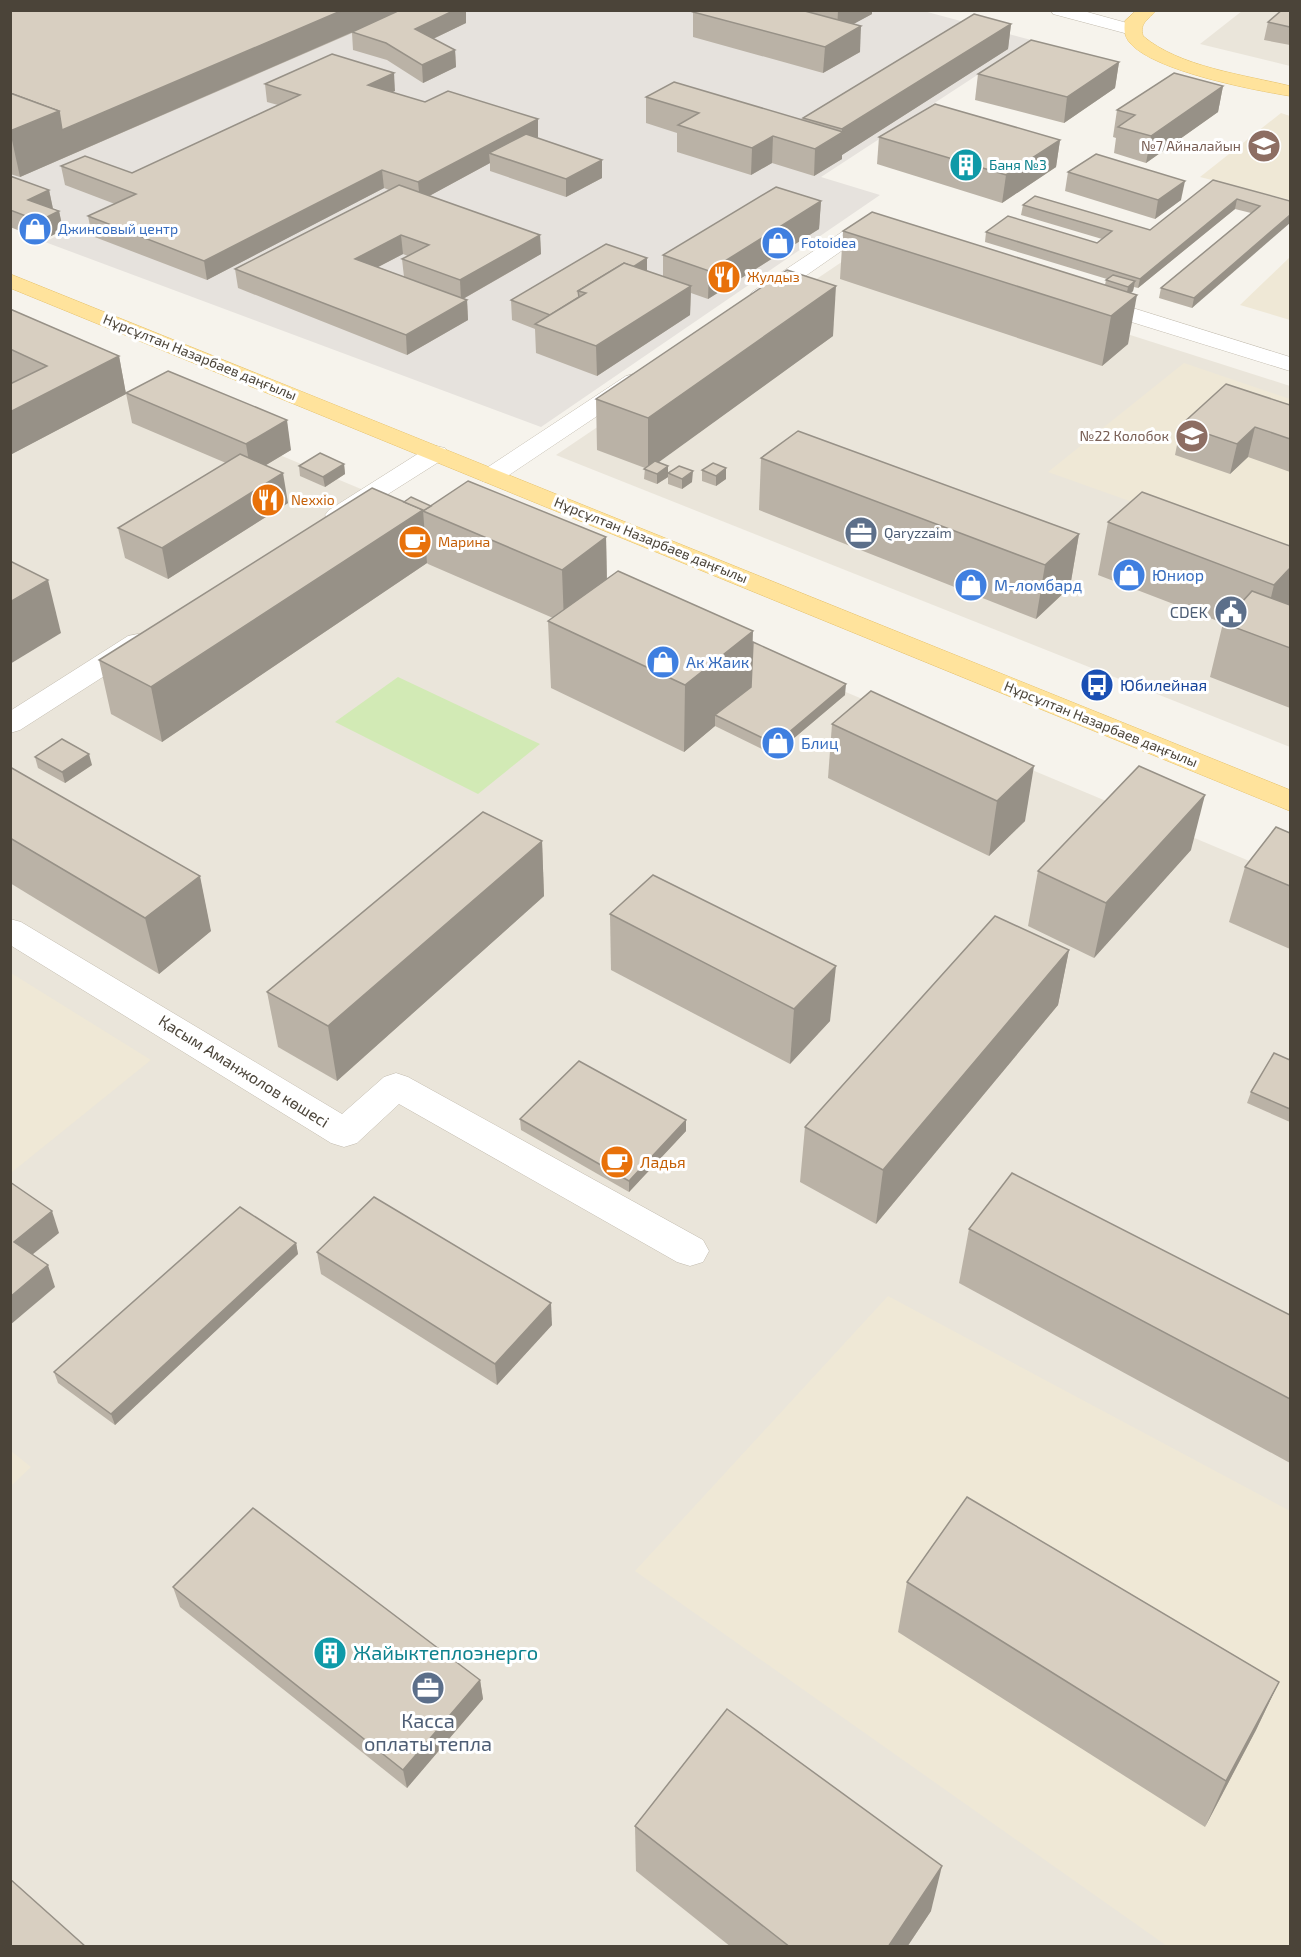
<svg xmlns="http://www.w3.org/2000/svg" width="1301" height="1957" font-family="'Exo 2',sans-serif">
	<style>
		.residential { fill: #eae5da }
		.industrial { fill: #e6e2dd }
		.education { fill: #efe8d6 }
		.green { fill: #d2eab5 }
		.lines { fill: none; stroke-linecap: round; stroke-linejoin: round }
		.minor-casing { stroke: #c2bbae; stroke-width: 1 }
		.major-casing { stroke: #e6c16a; stroke-width: 1 }
		.minor { fill: #fff; fill-rule: evenodd }
		.major { fill: #ffe39c; fill-rule: evenodd }
		.wall { fill: #bab2a6; fill-rule: evenodd }
		.shaded-wall { fill: #979187 }
		.building { fill: #d8cfc1; stroke: #979187; stroke-width: 1.5 }
		.labels { text-anchor: middle; stroke-width: 6; stroke-linejoin: round; paint-order: stroke }
		.far-education-label { font-size: 14px; fill: #785e54; stroke: #fff; text-anchor: end }
		.far-culture-label { font-size: 14px; fill: #0d838f; stroke: #fff; text-anchor: start }
		.far-shop-label { font-size: 14px; fill: #366cbe; stroke: #fff; text-anchor: start }
		.far-food-label { font-size: 14px; fill: #c56008; stroke: #fff; text-anchor: start }
		.far-street-label { font-size: 14px; fill: #4b4439; stroke: #fff }
		.far-service-label { font-size: 14px; fill: #4e5e75; stroke: #fff; text-anchor: start }
		.shop-label { font-size: 16px; fill: #366cbe; stroke: #fff; text-anchor: start }
		.service-label { font-size: 16px; fill: #4e5e75; stroke: #fff; text-anchor: end }
		.transit-label { font-size: 16px; fill: #164399; stroke: #fff; text-anchor: start }
		.street-label { font-size: 16px; fill: #4b4439; stroke: #fff }
		.food-label { font-size: 16px; fill: #c56008; stroke: #fff; text-anchor: start }
		.near-culture-label { font-size: 20px; fill: #0d838f; stroke: #fff; text-anchor: start }
		.near-service-label { font-size: 20px; fill: #4e5e75; stroke: #fff }
	</style>
	<rect width="100%" height="100%" fill="#f6f3ec"/>
	<g class="residential">
		<path d="M1242 11H1290V66L1200 44Z"/>
		<path d="M861 249 1290 386V747L556 455Z"/>
		<path d="M10 342 1290 878V1946H11Z"/>
	</g>
	<path class="industrial" d="M920 10 1031 40 821 177 880 195 541 427 45 242 68 230 40 219 59 210 13 191 30 184 11 176 10 11Z"/>
	<g class="education">
		<path d="M1281 113 1290 116V200L1200 177Z"/>
		<path d="M1290 257V320L1240 305Z"/>
		<path d="M1184 363 1290 399V558L1048 472Z"/>
		<path d="M11 973 151 1060 11 1173H10Z"/>
		<path d="M888 1296 1290 1511V1946H1167L635 1571Z"/>
		<path d="M11 1451 31 1467 11 1486H10Z"/>
	</g>
	<path class="green" d="M398 677 540 744 478 794 335 722Z"/>
	<g class="lines">
		<defs>
			<g id="minor">
				<path d="M1051 10H1080L1138 26 1141 30 1138 34 1132 35 1053 14Z"/>
				<path d="M858 224 888 234 891 238 888 242 881 244 860 238 768 302 760 304 752 302 749 297 752 292 851 226Z"/>
				<path d="M1091 295 1290 357V371L1083 307 1080 302 1083 297Z"/>
				<path d="M634 374 642 376 646 381 642 386 500 481 491 483 482 481 479 476 482 471 626 376Z"/>
				<path d="M436 446 445 448 448 453 445 458 347 520 338 523 329 520 325 515 329 510 427 448Z"/>
				<path d="M138 634 148 636 152 642 148 648 20 730 10 733V711L128 636Z"/>
				<path d="M10 919 21 922 342 1114 384 1077 396 1073 408 1077 703 1240 709 1251 703 1262 690 1266 677 1262 399 1104 357 1143 344 1147 331 1143 10 945Z"/>
			</g>
			<g id="major">
				<path d="M1137 10H1156C1149 20 1139 22 1143 36 1179 67 1245 75 1290 86V96C1253 90 1154 71 1130 43 1124 36 1124 29 1125 21Z"/>
				<path d="M10 274 1290 790V811L10 288Z"/>
			</g>
		</defs>
		<use href="#minor" class="minor-casing"/>
		<use href="#major" class="major-casing"/>
		<use href="#minor" class="minor"/>
		<use href="#major" class="major"/>
	</g>
	<g class="wall">
		<path d="M10 10 466 23 433 39 455 50 456 67 423 83 387 60 353 50 352 33 20 177 10 174Z"/>
		<path d="M696 10H872V14L853 24 860 52 823 73 693 37V12Z"/>
		<path d="M1271 10H1290V45L1264 40 1268 22 1280 12Z"/>
		<path d="M1011 24 1008 49 842 155V159L814 176 772 163 751 175 677 152V133L646 123V97L802 120 803 118Z"/>
		<path d="M1119 62 1115 88 1064 123 975 100 978 74Z"/>
		<path d="M265 84 395 91 392 92 425 102 538 119V137L537 138 602 178 566 197 490 171V163L429 196 540 235 541 254 463 299 467 300 468 320 407 355 238 288 235 269 389 190 384 188 207 280 92 236 88 216 115 204 65 185 61 166 132 173 278 105 267 102ZM403 254 408 256 402 259 404 277 378 267Z"/>
		<path d="M1223 86 1218 112 1146 163 1114 153 1116 138 1113 137 1117 110Z"/>
		<path d="M879 137 1060 140 1056 167 1002 203 877 164Z"/>
		<path d="M1068 172 1181 200 1155 219 1065 191Z"/>
		<path d="M10 176 49 190 53 209 59 211 63 230 43 240 10 227Z"/>
		<path d="M1213 180 1290 201 1192 308 1159 298 1161 288 1251 213 1235 209 1138 288 1134 287 1133 291 1131 293 1128 344 1102 366 840 279 843 231 1105 285 1106 280 1107 279 985 242 986 232 1097 243 1102 239 1021 215 1023 205 1150 230Z"/>
		<path d="M821 201 819 229 708 299 691 293 690 315 597 376 536 353 535 329 512 320 511 300 647 271 663 277V255Z"/>
		<path d="M10 309 119 356 126 394 10 455V384L12 383H10Z"/>
		<path d="M833 336 658 462 668 466V477L657 484 644 479 645 468 597 450 596 399Z"/>
		<path d="M126 393 291 450 266 465 288 503 168 579 125 558 118 528 226 463 132 423Z"/>
		<path d="M1290 405V472L1248 457 1230 474 1175 455 1181 425Z"/>
		<path d="M761 458 1079 534 1070 587 1036 619 759 510Z"/>
		<path d="M344 464 345 474 325 487 300 476 299 466Z"/>
		<path d="M702 470 726 479 716 486 702 481Z"/>
		<path d="M668 473 692 482 682 489 668 484Z"/>
		<path d="M404 502 431 506 606 537 607 579 753 642 845 695 774 755 715 726 684 752 551 688 548 621 553 618 428 564 427 563 162 742 111 714 99 660Z"/>
		<path d="M1108 522 1290 546V708L1210 677 1223 623 1098 575Z"/>
		<path d="M871 691 1025 821 989 856 828 778 832 724Z"/>
		<path d="M35 757 92 765 65 783 38 768Z"/>
		<path d="M10 767 211 931 159 974 10 883Z"/>
		<path d="M1290 833V949L1229 922 1245 867Z"/>
		<path d="M542 841 544 896 337 1081 278 1047 267 992Z"/>
		<path d="M1191 850 1094 958 1028 926 1038 871Z"/>
		<path d="M610 914 830 1021 790 1064 611 970Z"/>
		<path d="M1069 950 1058 1005 876 1224 800 1182 805 1127Z"/>
		<path d="M1290 1060V1122L1247 1103 1251 1092Z"/>
		<path d="M520 1119 686 1131 629 1192 521 1130Z"/>
		<path d="M969 1229 1290 1315V1463L959 1283Z"/>
		<path d="M296 1243 298 1254 115 1425 58 1383 54 1372Z"/>
		<path d="M317 1252 552 1325 497 1385 321 1274Z"/>
		<path d="M907 1582 1279 1682 1256 1730 1205 1827 898 1632Z"/>
		<path d="M173 1587 480 1680 483 1699 407 1788 180 1607Z"/>
		<path d="M635 1826 931 1911 907 1947H731L636 1871Z"/>
	</g>
	<g class="shaded-wall">
		<path d="M343 10H403L20 177 10 131 59 111Z"/>
		<path d="M455 10H466V23L416 47 415 29Z"/>
		<path d="M838 10H872V14L837 33Z"/>
		<path d="M1011 24 1008 49 842 155V159L814 176 815 149 842 133V129Z"/>
		<path d="M861 26 860 52 823 73 825 47Z"/>
		<path d="M455 50 456 67 423 83 422 65Z"/>
		<path d="M1119 62 1115 88 1064 123 1067 97Z"/>
		<path d="M394 73 395 91 370 102 368 85Z"/>
		<path d="M1223 86 1218 112 1146 163 1151 136Z"/>
		<path d="M538 119V137L502 157 489 153 490 163 420 201 418 182Z"/>
		<path d="M773 136 772 163 751 175 752 148Z"/>
		<path d="M1060 140 1056 167 1002 203 1006 175Z"/>
		<path d="M602 160V178L566 197V179Z"/>
		<path d="M382 170 384 188 207 280 204 261Z"/>
		<path d="M1185 181 1181 200 1155 219 1158 200Z"/>
		<path d="M49 190 53 209 32 219 28 200Z"/>
		<path d="M1237 199 1235 209 1138 288 1140 279Z"/>
		<path d="M821 201 819 229 708 299 709 271Z"/>
		<path d="M59 211 63 230 43 240 39 221Z"/>
		<path d="M1290 215V223L1192 308 1194 298Z"/>
		<path d="M401 235 403 254 357 278 355 259Z"/>
		<path d="M540 235 541 254 461 300 460 280Z"/>
		<path d="M647 258V278L586 295Z"/>
		<path d="M1135 281 1133 291 1126 297 1128 287Z"/>
		<path d="M691 286 690 315 597 376 596 346Z"/>
		<path d="M836 286 833 336 648 470V418Z"/>
		<path d="M1137 295 1128 344 1102 366 1111 316Z"/>
		<path d="M467 300 468 320 407 355 406 335Z"/>
		<path d="M119 356 126 394 10 455V412Z"/>
		<path d="M287 420 291 450 251 474 246 444Z"/>
		<path d="M1255 427 1248 457 1230 474 1237 444Z"/>
		<path d="M344 464 345 474 325 487 323 477Z"/>
		<path d="M668 466V477L657 484V474Z"/>
		<path d="M726 468V479L716 486V476Z"/>
		<path d="M693 471 692 482 682 489V479Z"/>
		<path d="M283 473 288 503 168 579 162 548Z"/>
		<path d="M423 510 427 563 162 742 151 687Z"/>
		<path d="M1079 534 1070 587 1036 619 1045 565Z"/>
		<path d="M606 537 607 590 564 623 562 570Z"/>
		<path d="M1290 568V606L1261 638 1274 585Z"/>
		<path d="M48 580 61 633 10 664V602Z"/>
		<path d="M753 631 751 698 715 715V726L684 752 685 685Z"/>
		<path d="M846 684 845 695 774 755 775 744Z"/>
		<path d="M89 754 92 765 65 783 62 772Z"/>
		<path d="M1034 766 1025 821 989 856 997 801Z"/>
		<path d="M1205 795 1191 850 1094 958 1106 903Z"/>
		<path d="M542 841 544 896 337 1081 328 1026Z"/>
		<path d="M200 876 211 931 159 974 145 918Z"/>
		<path d="M1069 950 1058 1005 876 1224 883 1170Z"/>
		<path d="M836 966 830 1021 790 1064 794 1009Z"/>
		<path d="M686 1120V1131L629 1192V1181Z"/>
		<path d="M52 1211 59 1233 22 1263 14 1242Z"/>
		<path d="M296 1243 298 1254 115 1425 111 1414Z"/>
		<path d="M48 1265 55 1287 10 1325V1297Z"/>
		<path d="M551 1303 552 1325 497 1385 495 1364Z"/>
		<path d="M480 1680 483 1699 407 1788 403 1770Z"/>
		<path d="M1279 1682 1256 1730 1205 1827 1226 1781Z"/>
		<path d="M942 1866 931 1911 907 1947H888Z"/>
	</g>
	<g class="building">
		<path d="M10 10H343L62 130 59 111 10 93Z"/>
		<path d="M400 10H455L415 29 455 50 422 65 386 43 352 32Z"/>
		<path d="M696 10H801L861 26 825 47 693 12Z"/>
		<path d="M1282 10H1290V27L1268 22Z"/>
		<path d="M974 14 1011 24 842 129 803 118Z"/>
		<path d="M1031 40 1119 62 1067 97 978 74Z"/>
		<path d="M332 54 394 73 368 85 425 102 448 91 538 119 418 182 382 170 204 261 88 216 136 194 61 166 85 156 132 173 300 95 265 84Z"/>
		<path d="M1174 73 1223 86 1151 136 1118 127 1135 115 1117 110Z"/>
		<path d="M674 82 843 132 815 149 773 136 752 148 678 125 699 113 646 97Z"/>
		<path d="M10 93 59 111 10 131Z"/>
		<path d="M935 104 1060 140 1006 175 879 137Z"/>
		<path d="M526 134 602 160 566 179 489 153Z"/>
		<path d="M1096 154 1185 181 1158 200 1068 172Z"/>
		<path d="M10 176 49 190 28 200 59 211 39 221 10 210Z"/>
		<path d="M1213 180 1290 201V215L1194 298 1161 288 1260 206 1237 199 1140 279 986 232 1008 216 1097 243 1112 231 1023 205 1035 196 1150 230Z"/>
		<path d="M399 185 540 235 460 280 402 259 429 245 401 235 355 259 467 300 406 335 235 269Z"/>
		<path d="M776 187 821 201 709 271 663 255Z"/>
		<path d="M872 212 1137 295 1111 316 843 231Z"/>
		<path d="M606 244 647 258 633 267 624 263 578 291 579 297 550 315 511 300Z"/>
		<path d="M624 263 691 286 596 346 535 324 586 293 578 291Z"/>
		<path d="M787 270 836 286 648 418 596 399Z"/>
		<path d="M1113 275 1135 281 1128 287 1106 280Z"/>
		<path d="M10 309 119 356 10 412V384L47 366 10 349Z"/>
		<path d="M168 371 287 420 246 444 126 393Z"/>
		<path d="M1226 384 1290 405V439L1255 427 1237 444 1181 425Z"/>
		<path d="M798 431 1079 534 1045 565 761 458Z"/>
		<path d="M320 453 344 464 323 477 299 466Z"/>
		<path d="M240 454 283 473 162 548 118 528Z"/>
		<path d="M655 461 668 466 657 474 644 469Z"/>
		<path d="M713 463 726 468 716 476 702 470Z"/>
		<path d="M679 466 693 471 682 479 668 473Z"/>
		<path d="M468 481 606 537 562 570 423 511Z"/>
		<path d="M372 488 423 510 151 687 99 660Z"/>
		<path d="M1142 492 1290 546V568L1274 585 1108 522Z"/>
		<path d="M411 497 431 506 423 511V510L404 502Z"/>
		<path d="M10 561 48 580 10 602Z"/>
		<path d="M618 571 753 631 685 685 548 621Z"/>
		<path d="M1252 591 1290 605V648L1223 623Z"/>
		<path d="M753 642 846 684 775 744 715 715 751 687Z"/>
		<path d="M871 691 1034 766 997 801 832 724Z"/>
		<path d="M62 739 89 754 62 772 35 757Z"/>
		<path d="M1139 766 1205 795 1106 903 1038 871Z"/>
		<path d="M10 767 200 876 145 918 10 838Z"/>
		<path d="M483 812 542 841 328 1026 267 992Z"/>
		<path d="M1276 827 1290 833V886L1245 867Z"/>
		<path d="M653 875 836 966 794 1009 610 914Z"/>
		<path d="M995 916 1069 950 883 1170 805 1127Z"/>
		<path d="M1274 1053 1290 1060V1109L1251 1092Z"/>
		<path d="M579 1061 686 1120 629 1181 520 1119Z"/>
		<path d="M1012 1173 1290 1315V1399L969 1229Z"/>
		<path d="M10 1182 52 1211 14 1242 48 1265 10 1297Z"/>
		<path d="M374 1197 551 1303 495 1364 317 1252Z"/>
		<path d="M240 1207 296 1243 111 1414 54 1372Z"/>
		<path d="M967 1497 1279 1682 1226 1781 907 1582Z"/>
		<path d="M253 1508 480 1680 403 1770 173 1587Z"/>
		<path d="M727 1709 942 1866 888 1947H790L635 1826Z"/>
		<path d="M10 1879 86 1947H10Z"/>
	</g>
	<defs>
		<symbol id="school-disc" viewBox="-11 -11 22 22"><circle r="9.5" fill="#8d6e63" stroke="#fff"/><path d="M0-5L7-2L0 1L-7-2ZM-4 1L0 2.5L4 1V4Q0 6-4 4Z" fill="#fff"/></symbol>
		<symbol id="building-disc" viewBox="-11 -11 22 22"><circle r="9.5" fill="#0f9aa8" stroke="#fff"/><path d="M-4-6H4V6H1V3H-1V6H-4ZM-2.5-4.3h1.7v1.8h-1.7ZM.8-4.3h1.7v1.8H.8ZM-2.5-1h1.7V.8h-1.7ZM.8-1h1.7V.8H.8Z" fill="#fff"/></symbol>
		<symbol id="shop-disc" viewBox="-11 -11 22 22"><circle r="9.5" fill="#3f7fe0" stroke="#fff"/><path d="M-5-2.5h2.3a2.7 3.5 0 0 1 5.4 0H5L5.5 6h-11ZM-1.5-2.5h3a1.5 2.3 0 0 0-3 0Z" fill="#fff"/></symbol>
		<symbol id="restaurant-disc" viewBox="-11 -11 22 22"><circle r="9.5" fill="#e8710a" stroke="#fff"/><path d="M-5-6h1v4h1v-4h1v4h1v-4h1v5L-1.5 .5V6h-2V.5L-5-1ZM5-6V6H3V1.5H1.5Q1.5-4 5-6Z" fill="#fff"/></symbol>
		<symbol id="office-disc" viewBox="-11 -11 22 22"><circle r="9.5" fill="#5c6f8a" stroke="#fff"/><path d="M-6-3h4V-5.5h4V-3h4V5H-6ZM-1-4.5V-3h2v-1.5ZM-6 0V1H6V0Z" fill="#fff"/></symbol>
		<symbol id="cafe-disc" viewBox="-11 -11 22 22"><circle r="9.5" fill="#e8710a" stroke="#fff"/><path d="M-5.5-4.5H6V0H3Q3 3.5 0 3.5H-2.5Q-5.5 3.5-5.5 0ZM3-3.2v2h1.7v-2ZM-6 4.5H4V6H-6Z" fill="#fff"/></symbol>
		<symbol id="civic-disc" viewBox="-11 -11 22 22"><circle r="9.5" fill="#5c6f8a" stroke="#fff"/><path d="M-.6-6.5H3V-4.5H.6V-3L4-1V1h2V6H-6V1h2V-1L-.6-3ZM-1.2 2.5V6h2.4V2.5Z" fill="#fff"/></symbol>
		<symbol id="bus-disc" viewBox="-11 -11 22 22"><circle r="9.5" fill="#1a4fb4" stroke="#fff"/><path d="M-5-6H5V4H4V6H2V4H-2V6H-4V4H-5ZM-3.5-4V0h7V-4ZM-3.5 1.2v1.5H-2V1.2ZM2 1.2v1.5H3.5V1.2Z" fill="#fff"/></symbol>
	</defs>
	<g fill-rule="evenodd">
		<use href="#school-disc" x="1245" y="127" width="38" height="38"/>
		<use href="#building-disc" x="947" y="146" width="38" height="38"/>
		<use href="#shop-disc" x="16" y="210" width="38" height="38"/>
		<use href="#shop-disc" x="759" y="224" width="38" height="38"/>
		<use href="#restaurant-disc" x="705" y="258" width="38" height="38"/>
		<use href="#school-disc" x="1173" y="417" width="38" height="38"/>
		<use href="#restaurant-disc" x="249" y="481" width="38" height="38"/>
		<use href="#office-disc" x="842" y="514" width="38" height="38"/>
		<use href="#cafe-disc" x="396" y="523" width="38" height="38"/>
		<use href="#shop-disc" x="1110" y="556" width="38" height="38"/>
		<use href="#shop-disc" x="952" y="566" width="38" height="38"/>
		<use href="#civic-disc" x="1212" y="593" width="38" height="38"/>
		<use href="#shop-disc" x="644" y="643" width="38" height="38"/>
		<use href="#bus-disc" x="1078" y="666" width="38" height="38"/>
		<use href="#shop-disc" x="759" y="724" width="38" height="38"/>
		<use href="#cafe-disc" x="598" y="1143" width="38" height="38"/>
		<use href="#building-disc" x="311" y="1634" width="38" height="38"/>
		<use href="#office-disc" x="409" y="1669" width="38" height="38"/>
	</g>
	<g class="labels">
		<g class="far-education-label">
			<text x="1241" y="151">№7 Айналайын</text>
			<text x="1169" y="441">№22 Колобок</text>
		</g>
		<g class="far-culture-label">
			<text x="989" y="170">Баня №3</text>
		</g>
		<g class="far-shop-label">
			<text x="58" y="234">Джинсовый центр</text>
			<text x="801" y="248">Fotoidea</text>
		</g>
		<g class="far-food-label">
			<text x="747" y="282">Жулдыз</text>
			<text x="291" y="505">Nexxio</text>
			<text x="438" y="547">Марина</text>
		</g>
		<g class="far-street-label">
			<text transform="translate(200 357) rotate(22)" y="5">Нұрсұлтан Назарбаев даңғылы</text>
			<text transform="translate(651 540) rotate(22)" y="5">Нұрсұлтан Назарбаев даңғылы</text>
			<text transform="translate(1101 724) rotate(22)" y="5">Нұрсұлтан Назарбаев даңғылы</text>
		</g>
		<g class="far-service-label">
			<text x="884" y="538">Qaryzzaim</text>
		</g>
		<g class="shop-label">
			<text x="1152" y="581">Юниор</text>
			<text x="994" y="591">М-ломбард</text>
			<text x="686" y="668">Ак Жаик</text>
			<text x="801" y="749">Блиц</text>
		</g>
		<g class="service-label">
			<text x="1208" y="618">CDEK</text>
		</g>
		<g class="transit-label">
			<text x="1120" y="691">Юбилейная</text>
		</g>
		<g class="street-label">
			<text transform="translate(244 1071) rotate(32)" y="6">Қасым Аманжолов көшесі</text>
		</g>
		<g class="food-label">
			<text x="640" y="1168">Ладья</text>
		</g>
		<g class="near-culture-label">
			<text x="353" y="1660">Жайыктеплоэнерго</text>
		</g>
		<g class="near-service-label">
			<text x="428" y="1728">Касса<tspan x="428" dy="23">оплаты тепла</tspan></text>
		</g>
	</g>
	<rect width="1301" height="1957" fill="none" stroke="#4b4439" stroke-width="24"/>
</svg>
